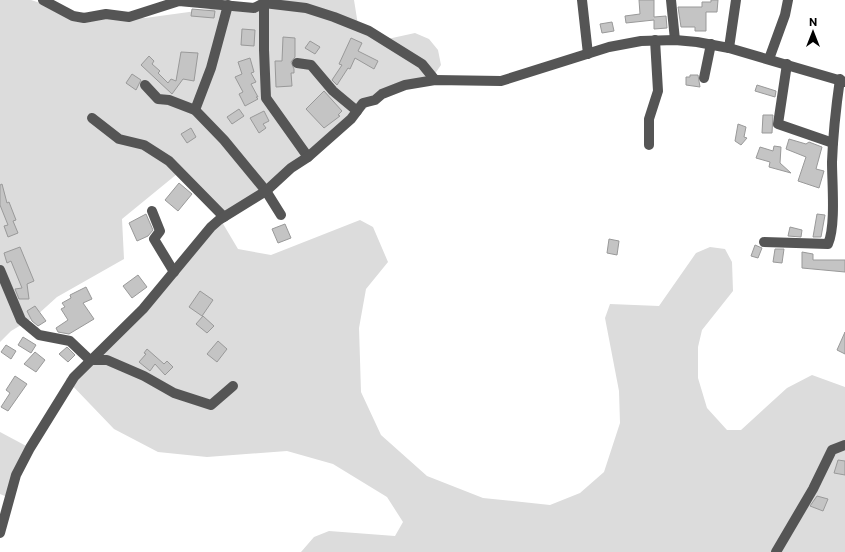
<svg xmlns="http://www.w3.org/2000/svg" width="845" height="552" font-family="Commissioner,sans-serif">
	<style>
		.green { fill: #dcdcdc }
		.building { fill: #c4c4c4; stroke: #999 }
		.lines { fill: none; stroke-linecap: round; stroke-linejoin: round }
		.minor { stroke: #555; stroke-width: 10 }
	</style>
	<rect width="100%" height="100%" fill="#fff"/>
	<g class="green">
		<path d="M0 0H31L65 11 145 18 255 3 263 0H354L358 25 383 40 415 33 429 39 438 50 441 65 432 78 379 99 355 116 294 171 219 217 238 249 271 255 360 220 373 227 388 262 366 289 359 328 361 392 381 435 427 476 483 498 550 505 580 493 604 472 620 423 619 391 605 318 610 304 659 306 696 253 710 247 725 249 732 262 733 291 702 330 698 347V378L707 408 727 430H741L787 388 812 375 845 387V552H301L314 537 329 531 395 536 403 522 387 497 333 464 287 451 207 457 158 452 114 429 66 379 137 313 219 217 177 174 122 219 124 259 57 297 36 316 11 331 0 342Z"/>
		<path d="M0 432 30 448 12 499 0 494Z"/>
	</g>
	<g class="building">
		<path d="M639 0H654V17L666 16 667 28 654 29V20L626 23 625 16 640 14Z"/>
		<path d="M711 0H718L717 12H706V31H695V27H681L678 7H702V2H711Z"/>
		<path d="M192 9 215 11 214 18 191 16Z"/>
		<path d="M612 22 614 31 602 33 600 24Z"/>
		<path d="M242 29 255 30 254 46 241 45Z"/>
		<path d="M283 37 295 38V57L291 62 294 69V73H291L292 86 276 87 275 61H282Z"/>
		<path d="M351 38 362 43 358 51 378 61 374 69 355 58 350 69 348 68 337 85 332 80 342 65 339 64Z"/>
		<path d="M310 41 320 47 315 54 305 48Z"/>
		<path d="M181 52 198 53 194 81 183 79 172 94 141 65 149 56 154 61 152 64 160 71 158 73 168 83 171 79 176 81Z"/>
		<path d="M250 58 254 72 251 73 256 82 251 84 258 97H256L258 99 245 106 239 94 243 92 235 77 242 74 238 62Z"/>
		<path d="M132 74 141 80 136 90 126 83Z"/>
		<path d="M690 75H698L700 87 686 85V77H690Z"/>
		<path d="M757 85 776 91 775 97 755 91Z"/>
		<path d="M324 91 342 111 338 115 340 116 324 128 306 109Z"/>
		<path d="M239 109 244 116 232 124 227 117Z"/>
		<path d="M264 111 269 121 263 124 266 128 259 133 250 118Z"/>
		<path d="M763 115H773L772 133H762Z"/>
		<path d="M738 124 746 127 744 137 747 138 741 145 735 141Z"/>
		<path d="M191 128 196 137 187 143 181 134Z"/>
		<path d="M789 139 806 144 809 142 822 147 816 169 824 171 819 188 798 181 806 157 786 149Z"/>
		<path d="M774 146 781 147 780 163 791 173 769 167 770 162 756 158 760 147 773 151Z"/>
		<path d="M179 183 192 194 178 211 165 200Z"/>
		<path d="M2 184 7 203 9 202 16 220 13 221 18 233 8 237 4 226 8 225 0 205V185Z"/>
		<path d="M146 214 153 230 148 236 137 241 129 223Z"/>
		<path d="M817 214 825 215 821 237H813Z"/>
		<path d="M285 224 291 238 278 243 272 229Z"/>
		<path d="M790 227 802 230 801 237 788 236Z"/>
		<path d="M609 239 619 241 617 255 607 253Z"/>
		<path d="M755 245 762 248 758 258 751 256Z"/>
		<path d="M20 247 34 281 27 284 29 299H19L15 289 22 288 11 261 7 263 4 253Z"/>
		<path d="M775 249H784L782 263 773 262Z"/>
		<path d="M802 252 813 254V260H845V272L802 268Z"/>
		<path d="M138 275 147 287 132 298 123 286Z"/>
		<path d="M86 287 92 299 83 303 94 319 69 334 58 332 56 328 68 320 61 309 65 307 62 303 71 298 70 295Z"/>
		<path d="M200 291 213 300 202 316 189 307Z"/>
		<path d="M35 306 46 321 38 326 32 321 27 311Z"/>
		<path d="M203 316 214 326 207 333 196 324Z"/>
		<path d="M845 332V354L837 350Z"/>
		<path d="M23 337 36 345 31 353 18 345Z"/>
		<path d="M218 341 227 349 217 362 207 354Z"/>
		<path d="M6 345 16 351 11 359 1 352Z"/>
		<path d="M67 347 75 355 68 362 59 354Z"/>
		<path d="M147 349 164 364 167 361 173 367 165 375 155 364 150 371 139 362 146 354 144 353Z"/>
		<path d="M35 352 45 360 36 372 24 364Z"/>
		<path d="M15 376 27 384 8 411 1 407 10 393 6 390Z"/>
		<path d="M838 460 845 461V475L834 473Z"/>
		<path d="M817 496 828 499 823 511 810 506Z"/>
	</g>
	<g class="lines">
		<g class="minor">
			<path d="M43 0 73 16 84 18 106 14 129 17 179 1 254 8 264 3 306 8 334 17 369 31 422 64 435 80"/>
			<path d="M582 0 588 54"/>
			<path d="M671 0 675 40"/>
			<path d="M264 3V50L266 98 308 157"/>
			<path d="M729 48 736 0"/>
			<path d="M769 59 785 15 788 0"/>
			<path d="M297 63 311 65 333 91 357 111"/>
			<path d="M787 64 778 124 833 143"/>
			<path d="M704 78 711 44"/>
			<path d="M145 85 158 99 169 100 195 110 224 140 266 191 281 215"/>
			<path d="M195 110 211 68 228 5"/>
			<path d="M92 118 119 139 144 145 169 161 224 217"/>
			<path d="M649 145V119L658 91 655 40"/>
			<path d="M152 211 160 231 154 239 174 272"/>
			<path d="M764 242 828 244C836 226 832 183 832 162 833 134 836 107 840 79"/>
			<path d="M0 270 21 320 39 335 70 341 90 360H107L144 376 174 393 211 405 233 386"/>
			<path d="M0 533 16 475 30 448 74 377 143 309 211 227 219 220 266 191 291 168 308 157 351 119 363 103 375 100 382 94 405 85 435 80 501 81 609 47 641 41 675 40 697 42 729 48 845 82"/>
			<path d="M776 552 813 489 832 450 845 445"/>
		</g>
	</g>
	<g transform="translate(813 32)" stroke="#ffffff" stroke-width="3" paint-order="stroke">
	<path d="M0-3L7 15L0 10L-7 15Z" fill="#000000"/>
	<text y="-6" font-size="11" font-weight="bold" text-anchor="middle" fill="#000000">N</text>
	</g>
</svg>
